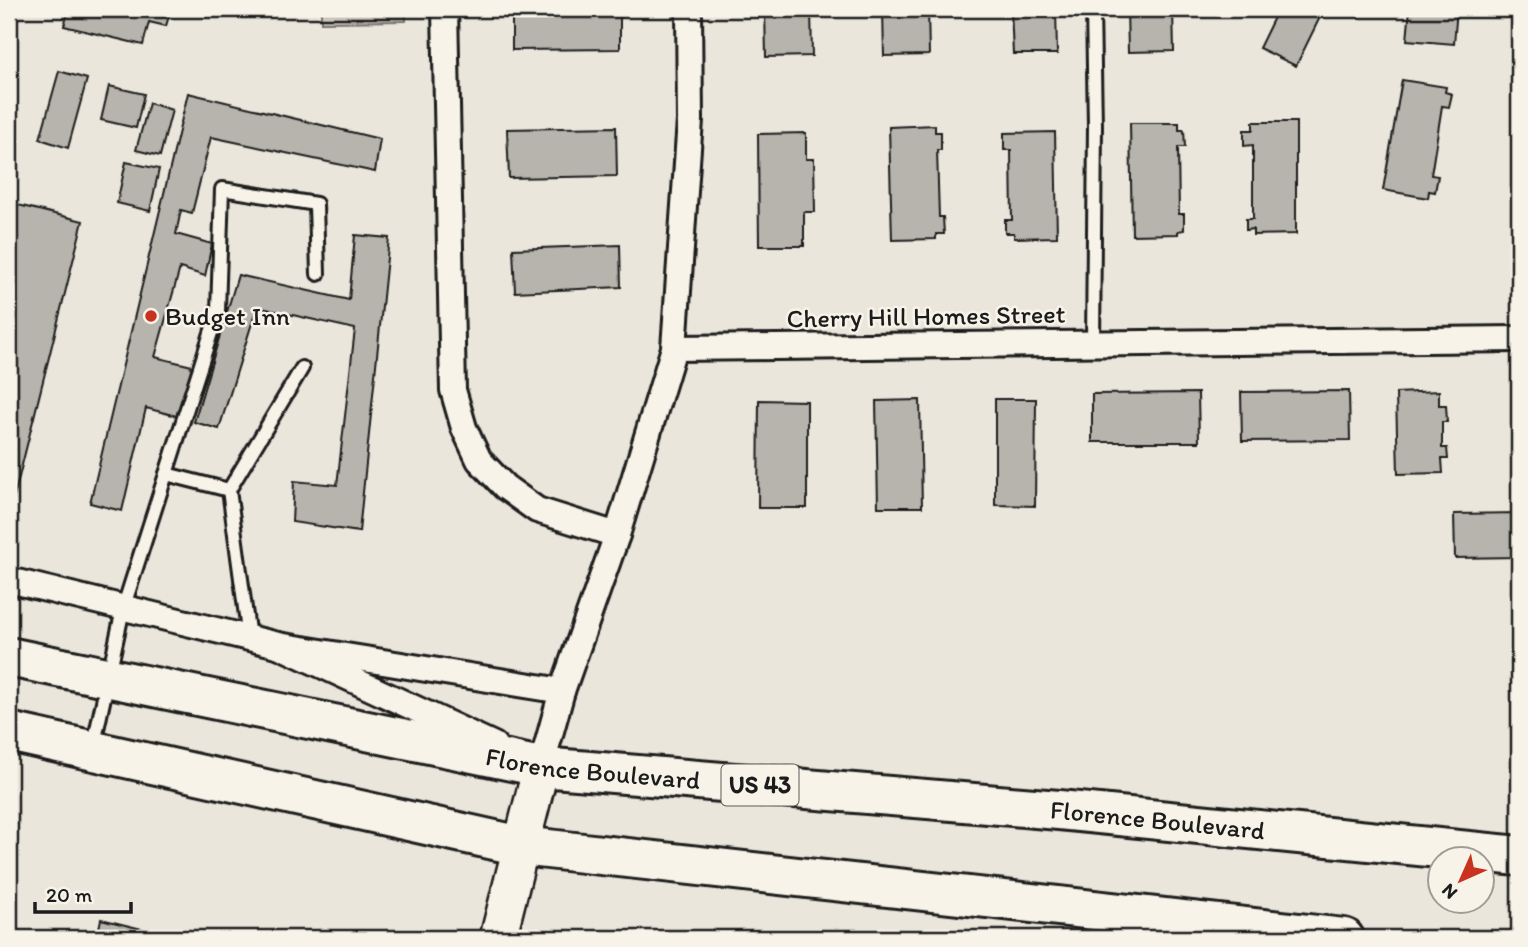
<svg xmlns="http://www.w3.org/2000/svg" width="1528" height="947" font-family="Itim,sans-serif">
	<style>
		.green { fill: #ccc8c0; stroke: #74726e; stroke-width: 2 }
		.building { fill: #b6b4ac; stroke: #1c1c1c; stroke-width: 2 }
		.lines { fill: none; stroke-linecap: round; stroke-linejoin: round }
		.lane-casing { stroke: #1c1c1c; stroke-width: 18 }
		.street-casing { stroke: #1c1c1c; stroke-width: 30 }
		.secondary-casing { stroke: #1c1c1c; stroke-width: 40 }
		.highway-casing { stroke: #1c1c1c; stroke-width: 44 }
		.lane { stroke: #f7f3e8; stroke-width: 12 }
		.street { stroke: #f7f3e8; stroke-width: 24 }
		.secondary { stroke: #f7f3e8; stroke-width: 35 }
		.highway { stroke: #f7f3e8; stroke-width: 38 }
		.poi-dot { fill: #c8321e; stroke: #f7f3e8; stroke-width: 2.5 }
		.labels { text-anchor: middle; stroke-width: 5; stroke-linejoin: round; paint-order: stroke }
		.shield { fill: #f7f3e8; stroke: #5e5c59; stroke-width: 2 }
		.shield-label { font-size: 24px; font-weight: bold; fill: #1c1c1c }
		.poi-label { font-size: 26px; fill: #1c1c1c; stroke: #f7f3e8; text-anchor: start }
		.street-label { font-size: 26px; fill: #1c1c1c; stroke: #f7f3e8 }
	</style>
	<rect width="100%" height="100%" fill="#eae6dc"/>
	<filter id="ink" filterUnits="userSpaceOnUse"><feTurbulence type="fractalNoise" baseFrequency=".0143" numOctaves="2"/><feDisplacementMap in="SourceGraphic" scale="14" xChannelSelector="R" yChannelSelector="G"/><feConvolveMatrix kernelMatrix="1 2 1 2 8 2 1 2 1" color-interpolation-filters="sRGB"/></filter>
	<g filter="url(#ink)">
		<path class="green" d="M321 9H405L406 21 321 22Z"/>
		<g class="building">
			<path d="M69 9H158L170 12 166 26 149 22 143 45 64 26Z"/>
			<path d="M512 9H620V49L512 50Z"/>
			<path d="M765 9H811L812 56 766 57Z"/>
			<path d="M883 9H928L929 55 884 56Z"/>
			<path d="M1011 9H1056L1057 54H1013Z"/>
			<path d="M1127 9H1173L1174 51 1128 52Z"/>
			<path d="M1278 9H1324L1296 66 1259 48Z"/>
			<path d="M1410 9H1457L1454 44 1407 40Z"/>
			<path d="M59 71 87 79 68 148 40 139Z"/>
			<path d="M1402 80 1446 87 1445 92 1452 94 1449 107 1442 106 1431 175 1438 176 1435 192 1429 191 1428 198 1383 190Z"/>
			<path d="M109 86 144 94 136 128 101 120Z"/>
			<path d="M188 93 380 139 375 172 211 137 192 213 181 210 176 234 212 244 205 276 180 268 155 357 192 366 180 417 146 408 122 511 90 503Z"/>
			<path d="M149 103 172 110 160 156 136 150Z"/>
			<path d="M1253 122H1296V234L1253 235V229L1246 230V219H1253V145L1244 146V130H1253Z"/>
			<path d="M1130 123H1179V130H1184L1185 147H1178L1179 214H1184V230L1178 231V234L1132 235Z"/>
			<path d="M935 125V132H941V150H937L939 217H943L944 234H936V239L892 240 889 127Z"/>
			<path d="M616 127 617 176 509 178 507 129Z"/>
			<path d="M1055 132 1057 237 1014 238V233H1005V220H1012L1011 150H1004V133Z"/>
			<path d="M806 133V159H814L815 212H804V246H759L758 134Z"/>
			<path d="M126 162 159 169 150 211 117 203Z"/>
			<path d="M10 203 83 221 11 509H9Z"/>
			<path d="M355 235 389 238 359 532 292 522 294 481 337 485 355 329 257 307 219 429 194 422 238 275 349 300Z"/>
			<path d="M620 245 621 287 515 292 513 249Z"/>
			<path d="M1349 391 1350 440 1242 441 1241 392Z"/>
			<path d="M1439 391V405H1446L1447 422H1442V448H1447L1448 459H1442L1443 473 1398 474 1396 393Z"/>
			<path d="M1198 393 1199 442H1092V394Z"/>
			<path d="M995 399H1036L1035 506 995 505Z"/>
			<path d="M759 400 807 401V508H758Z"/>
			<path d="M920 400 922 507H878L876 401Z"/>
			<path d="M1519 513V557L1455 558 1454 514Z"/>
			<path d="M101 919 154 932 152 938H97Z"/>
		</g>
		<g class="lines">
			<defs>
				<g id="lane">
					<path d="M1093 344 1095 126 1093 9"/>
					<path d="M166 474 229 490 302 368"/>
					<path d="M229 490 249 638"/>
					<path d="M93 748 123 609 218 311 222 189 316 204 318 274"/>
				</g>
				<g id="street">
					<path d="M445 9 453 390 464 428 479 460 505 487 537 510 617 535"/>
					<path d="M674 348 1519 339"/>
					<path d="M9 580 278 645 562 691"/>
					<path d="M278 645 494 745"/>
					<path d="M530 762 541 767 562 691 617 535 674 348 690 120 689 9"/>
				</g>
				<path id="secondary" d="M498 938 541 767"/>
				<g id="highway">
					<path id="s1" d="M9 657 541 767 1059 810 1519 856"/>
					<path d="M9 732 521 846 1344 938"/>
				</g>
			</defs>
			<use href="#lane" class="lane-casing"/>
			<use href="#street" class="street-casing"/>
			<use href="#secondary" class="secondary-casing"/>
			<use href="#highway" class="highway-casing"/>
			<use href="#lane" class="lane"/>
			<use href="#street" class="street"/>
			<use href="#secondary" class="secondary"/>
			<use href="#highway" class="highway"/>
		</g>
	</g>
	<circle class="poi-dot" cx="151" cy="316" r="7"/>
	<g class="labels">
		<rect class="shield" x="721.5" y="764.5" width="77" height="41" rx="5"/>
		<g class="shield-label">
			<text x="760" y="793">US 43</text>
		</g>
		<g class="poi-label">
			<text x="165" y="325">Budget Inn</text>
		</g>
		<g class="street-label">
			<text transform="translate(926 316) rotate(-1)" y="9">Cherry Hill Homes Street</text>
			<text dy="9" stroke="none"><textPath href="#s1" startOffset="595">Florence Boulevard</textPath></text>
			<text dy="9" stroke="none"><textPath href="#s1" startOffset="1162">Florence Boulevard</textPath></text>
		</g>
	</g>
	<rect width="1528" height="947" fill="none" stroke="#f7f3e8" stroke-width="35"/>
	<rect x="18" y="18" width="1493" height="912" fill="none" stroke="#1c1c1c" stroke-width="2.5" filter="url(#ink)"/>
	<g transform="translate(1461 880) rotate(225)"><circle r="33" fill="#f7f3e8" stroke="#9f9d96" stroke-width="2"/>
	<path d="M0-5L12 26L0 18L-12 26Z" fill="#c8321e"/>
	<text y="-10" font-size="19" font-weight="bold" text-anchor="middle" fill="#1c1c1c">N</text>
	</g>
	<path d="M35 902v10h96v-10" fill="none" stroke="#1c1c1c" stroke-width="3.5"/>
	<text x="46" y="902" font-size="21" fill="#1c1c1c" stroke="#f7f3e8" stroke-width="5" paint-order="stroke">20 m</text>
</svg>
